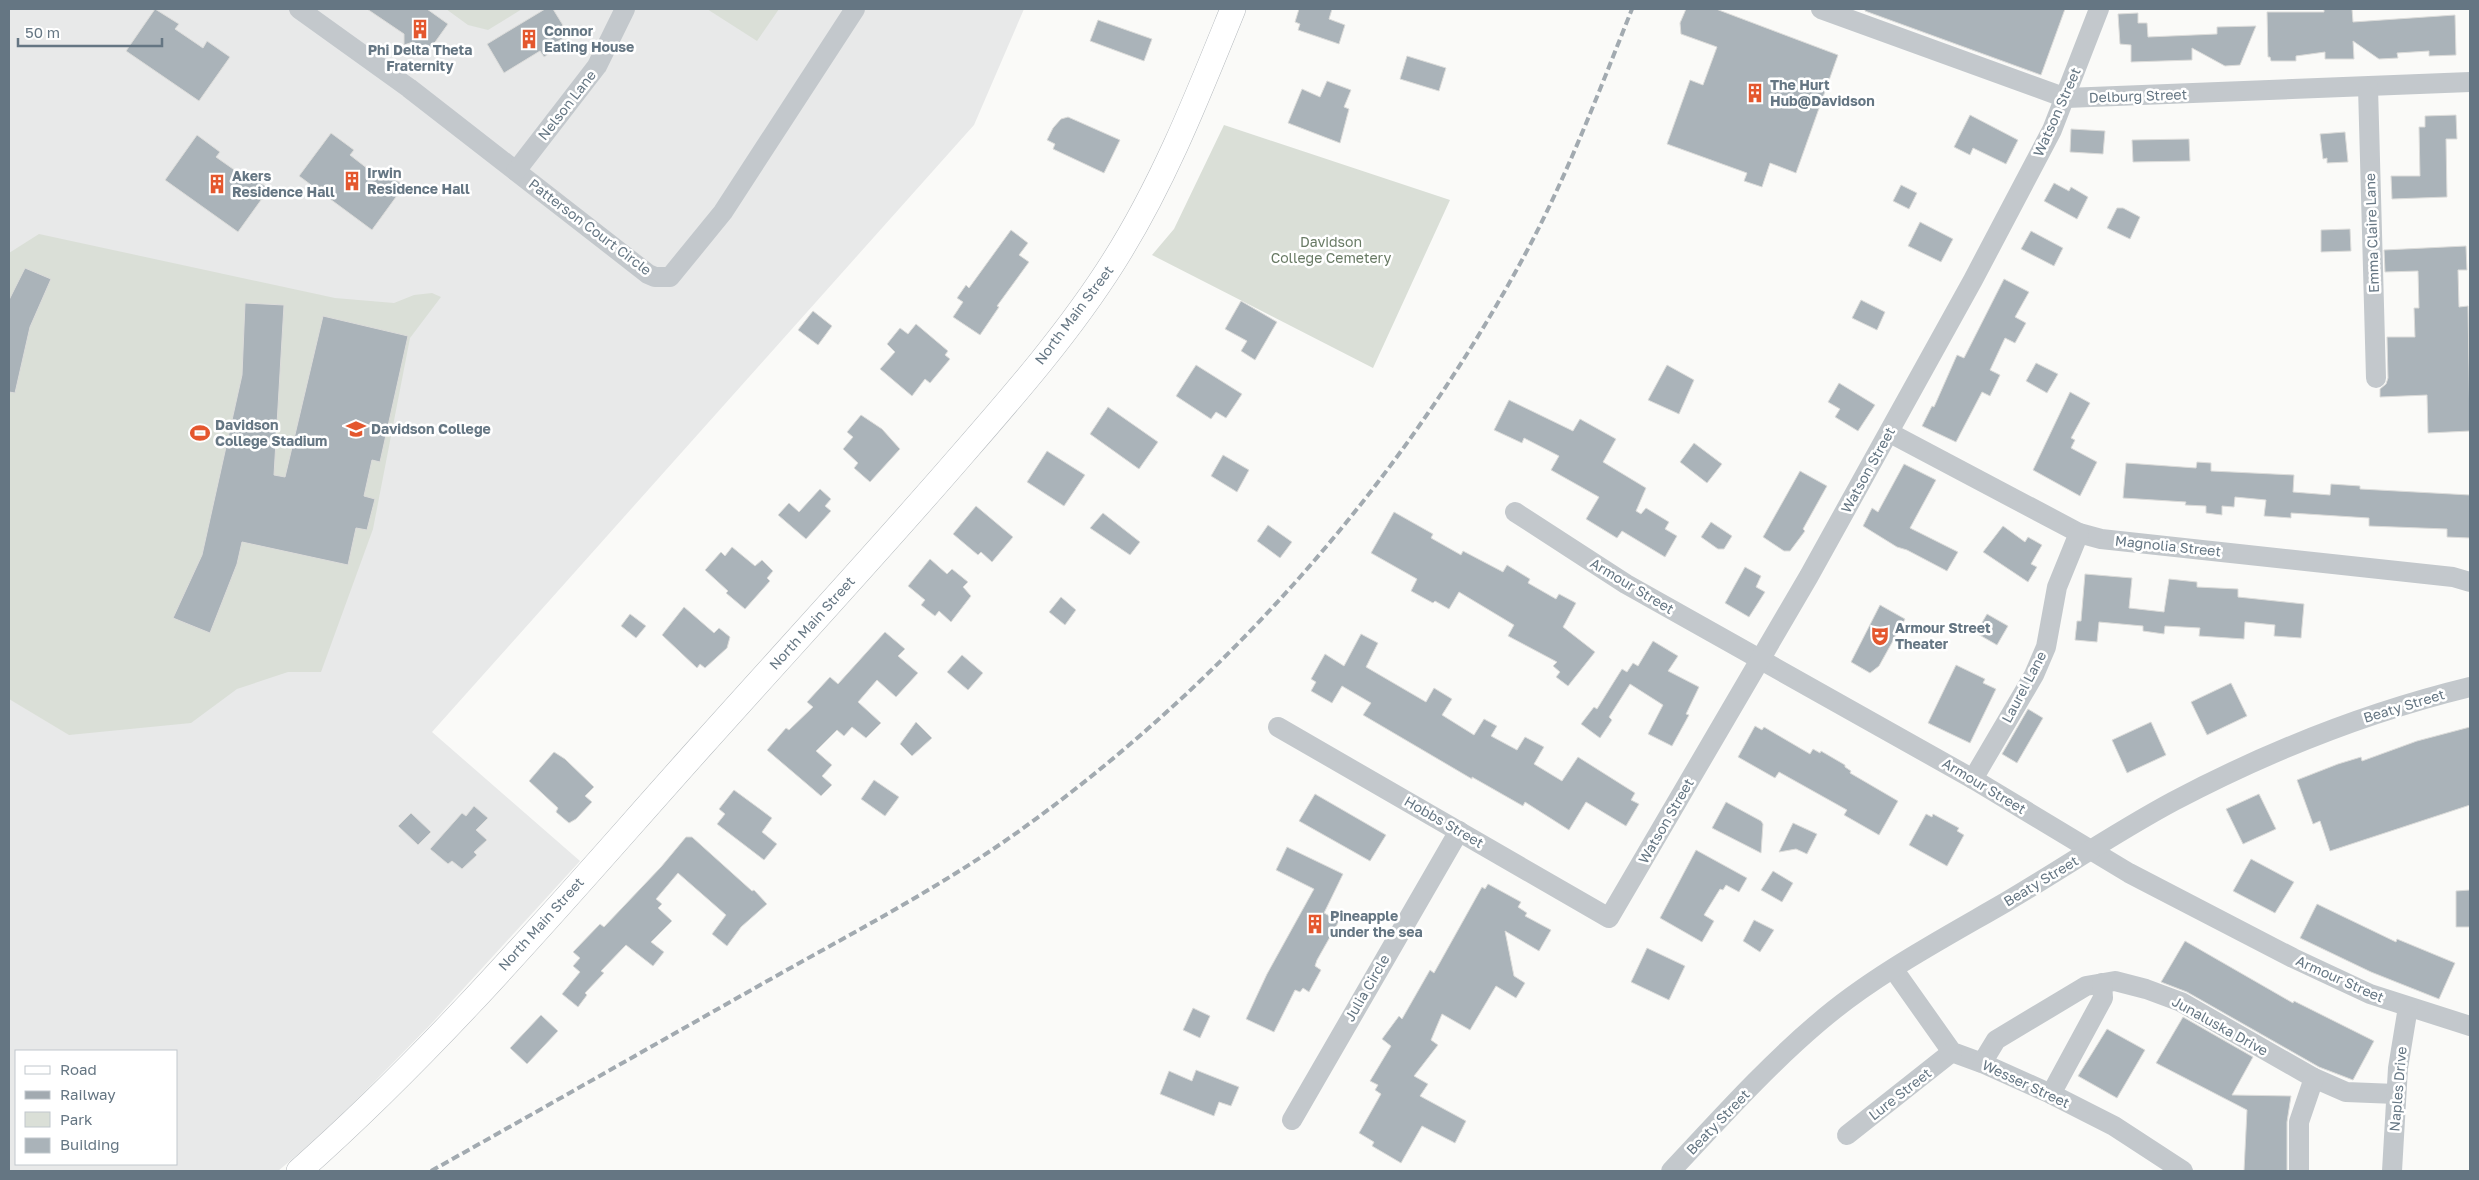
<svg xmlns="http://www.w3.org/2000/svg" width="2479" height="1180" font-family="'Golos Text',sans-serif">
	<style>
		.built { fill: #e8e9e9; fill-rule: evenodd }
		.green { fill: #dadfd7 }
		.building { fill: #aab3b9; stroke: #dcdcda }
		.lines { fill: none; stroke-linecap: round; stroke-linejoin: round }
		.major-casing { stroke: #b5babe; stroke-width: 26 }
		.minor { stroke: #c3c8cc; stroke-width: 20 }
		.major { stroke: #fff; stroke-width: 25 }
		.rail { stroke: #a2aab0; stroke-width: 4; stroke-dasharray: 8 4; stroke-linecap: butt }
		.labels { text-anchor: middle; stroke-width: 5; stroke-linejoin: round; paint-order: stroke }
		.poi-label { font-size: 14px; font-weight: bold; fill: #657683; stroke: #fff; text-anchor: start }
		.street-label { font-size: 14px; fill: #657683; stroke: #fff }
		.park-label { font-size: 14px; fill: #687a64; stroke: #fff }
	</style>
	<rect width="100%" height="100%" fill="#fafaf8"/>
	<path class="built" d="M9 9H1024L974 125 432 732 580 861 432 1023 328 1129 278 1171H9ZM16 1051H176V1164H16Z"/>
	<g class="green">
		<path d="M446 9H522L488 30 468 25Z"/>
		<path d="M707 9H779L757 41Z"/>
		<path d="M1224 125 1450 200 1373 368 1152 255 1174 229Z"/>
		<path d="M39 234 335 298 394 303 414 295 432 293 441 297 410 338 373 529 321 672H288L237 689 191 723 69 735 9 699V253Z"/>
	</g>
	<g class="building">
		<path d="M155 9 179 24 175 29 203 48 207 41 230 57 199 101 126 51Z"/>
		<path d="M367 9H427L448 24 428 52 413 42 404 45V34Z"/>
		<path d="M545 9H553L569 35 555 43 558 48 544 57 540 51 504 73 487 44Z"/>
		<path d="M1299 9H1332L1329 19 1345 25 1339 44 1298 30 1300 24 1295 22Z"/>
		<path d="M1686 9H1716L1838 55 1796 173 1770 163 1762 187 1744 181 1747 173 1667 144 1690 80 1703 85 1717 47 1681 34 1680 23Z"/>
		<path d="M1865 9H2065L2041 75 1865 11Z"/>
		<path d="M2324 9H2352L2353 22 2455 15 2456 55 2429 56V51L2397 53 2398 58 2379 59 2353 41 2354 59H2325V52L2296 56V61H2271L2270 57H2268L2267 12H2324Z"/>
		<path d="M2138 13V23H2147L2148 37 2217 34V27L2256 26 2240 65 2225 66 2192 48V60L2131 62V45L2120 44 2118 14Z"/>
		<path d="M1098 20 1152 39 1144 61 1090 41Z"/>
		<path d="M1407 56 1446 68 1439 91 1400 79Z"/>
		<path d="M1327 81 1351 90 1344 107 1349 109 1340 143 1288 123 1302 89 1320 97Z"/>
		<path d="M1970 115 2018 140 2006 164 1973 148 1970 155 1954 147Z"/>
		<path d="M2456 115 2457 139H2446L2447 197 2392 199 2391 176H2420L2419 127H2425V116Z"/>
		<path d="M1068 117 1120 140 1104 173 1053 149 1055 144 1047 140 1053 128 1061 119Z"/>
		<path d="M2071 129 2105 131 2103 154 2070 152Z"/>
		<path d="M2345 132 2348 162 2327 163V158L2323 159 2320 134Z"/>
		<path d="M331 133 354 150 350 155 377 176 381 169 404 186 372 230 299 176Z"/>
		<path d="M197 135 220 152 216 157 243 176 246 172 269 189 238 232 165 180Z"/>
		<path d="M2189 139 2190 161 2133 162 2132 140Z"/>
		<path d="M2054 183 2069 191 2071 187 2088 197 2077 219 2044 201Z"/>
		<path d="M1901 185 1917 193 1909 209 1893 201Z"/>
		<path d="M2117 208H2123L2140 217 2130 239 2107 228Z"/>
		<path d="M1920 222 1953 239 1941 262 1908 246Z"/>
		<path d="M2350 229 2351 251 2321 252V230Z"/>
		<path d="M1011 230 1028 243 1019 255 1029 262 997 306 999 307 980 335 953 317 963 302 957 298 966 285 969 288Z"/>
		<path d="M2031 231 2063 248 2054 266 2021 249Z"/>
		<path d="M2466 246 2467 270H2458L2459 307 2468 306 2470 431 2428 433 2427 395 2380 397V389L2386 384 2388 378 2387 337H2415L2414 308H2419L2418 271 2385 272 2384 250Z"/>
		<path d="M25 268 51 279 30 327 15 393 9 392V300Z"/>
		<path d="M2004 279 2029 292 2015 317 2026 323 2015 343 2005 338 1990 370 2000 375 1990 396 1982 392 1956 442 1922 426 1932 406 1934 407 1957 355 1964 358Z"/>
		<path d="M1861 300 1885 312 1877 330 1852 318Z"/>
		<path d="M1241 301 1277 322 1255 360 1241 351 1247 341 1225 329Z"/>
		<path d="M245 303 284 305 274 475 285 477 323 316 408 336 380 462 372 460 364 496 375 499 367 530 356 528 348 565 242 542 237 564 210 633 173 618 202 555 242 375Z"/>
		<path d="M813 311 832 326 818 345 798 330Z"/>
		<path d="M916 324 948 351 945 355 950 359 930 383 925 379 912 396 880 369 895 352 887 344 900 328 908 334Z"/>
		<path d="M2036 363 2058 374 2047 393 2026 381Z"/>
		<path d="M1196 365 1242 394 1226 418 1216 412 1211 419 1176 396Z"/>
		<path d="M1667 365 1694 380 1679 414 1648 400Z"/>
		<path d="M1839 383 1875 405 1858 431 1835 417 1840 409 1828 402Z"/>
		<path d="M2070 392 2090 403 2071 438 2075 440 2071 448 2097 462 2080 496 2033 470Z"/>
		<path d="M1509 400 1573 431 1580 419 1616 439 1603 462 1646 488 1636 511 1641 514 1646 508 1669 522 1665 529 1677 536 1665 557 1622 531 1617 538 1586 519 1599 497 1551 470 1559 456 1524 438 1522 443 1494 430Z"/>
		<path d="M1108 407 1158 442 1139 469 1090 434Z"/>
		<path d="M861 415 882 429 900 449 870 482 854 468 858 463 843 449 853 437 847 432Z"/>
		<path d="M1694 443 1722 464 1707 483 1680 462Z"/>
		<path d="M1047 451 1085 475 1064 506 1027 482Z"/>
		<path d="M1223 455 1249 470 1237 492 1211 476Z"/>
		<path d="M2197 462 2211 463V471L2294 475 2293 492 2330 495 2331 484 2360 486V489L2470 495V538L2447 537V529L2369 526V518L2291 513V518L2264 516 2266 500 2235 497 2234 507 2222 506V515L2206 513V506L2185 505 2186 502 2123 498 2126 463 2196 468Z"/>
		<path d="M1904 464 1936 480 1910 528 1958 552 1947 571 1907 550 1897 547 1863 526 1872 508 1878 512Z"/>
		<path d="M1800 471 1827 486 1803 529 1805 531 1790 551H1784L1763 537Z"/>
		<path d="M820 489 831 499 825 506 831 511 806 539 778 515 789 503 799 512Z"/>
		<path d="M976 506 1013 537 992 562 981 552 978 555 953 534Z"/>
		<path d="M1394 512 1433 534 1431 538 1461 555 1463 551 1503 572 1507 565 1530 579 1528 583 1556 599 1559 594 1576 603 1563 627 1595 652 1568 686 1556 677 1560 672 1553 666 1557 662 1508 636 1514 625 1459 592 1449 609 1435 601 1433 603 1411 591 1417 579 1371 553Z"/>
		<path d="M1103 513 1140 542 1130 555 1090 528Z"/>
		<path d="M1711 522 1732 536 1724 549H1718L1701 537Z"/>
		<path d="M1268 525 1292 542 1280 558 1257 541Z"/>
		<path d="M2003 526 2025 542 2028 537 2042 545 2031 564 2037 567 2028 582 1983 552Z"/>
		<path d="M732 547 755 566 762 560 773 571 767 578 770 581 745 609 726 593 728 591 705 570 721 552 725 556Z"/>
		<path d="M930 559 947 574 952 569 968 582 963 587 971 596 951 622 939 611 935 616 921 605 925 600 908 586Z"/>
		<path d="M1745 567 1761 576 1756 587 1765 592 1749 617 1725 603Z"/>
		<path d="M2085 574 2132 578 2129 608 2164 612 2169 579 2197 582V587L2238 589V597L2304 604 2301 638 2274 636 2275 625 2245 622 2244 639 2199 636 2200 628 2165 626 2164 634 2143 631V626L2099 622 2097 642 2075 640 2077 621H2081Z"/>
		<path d="M1061 597 1076 610 1065 625 1049 612Z"/>
		<path d="M1880 605 1905 619 1879 666 1870 673 1851 662Z"/>
		<path d="M684 607 714 633 719 628 730 637 727 648 705 668 700 664 697 668 662 635Z"/>
		<path d="M630 614 646 626 636 638 621 626Z"/>
		<path d="M1987 614 2008 626 1997 645 1976 633Z"/>
		<path d="M885 632 905 649 898 656 918 673 896 697 877 680 858 702 881 723 866 738 852 727 844 736 837 730 816 751 832 765 822 776 832 785 821 796 767 750 786 728 789 730 813 707 807 702 830 677 838 684Z"/>
		<path d="M1361 634 1378 643 1366 667 1426 702 1434 688 1452 699 1442 715 1474 735 1484 719 1497 726 1491 736 1517 750 1525 737 1544 747 1534 764 1562 781 1578 757 1635 793 1631 800 1639 804 1626 826 1586 802 1569 830 1525 802 1523 806 1472 777V779L1363 715 1371 703 1342 686 1332 703 1311 691 1316 682 1311 679 1325 654 1344 666Z"/>
		<path d="M1653 641 1678 656 1668 671 1699 687 1686 714 1689 715 1672 746 1648 734 1663 705 1630 684 1609 717 1612 720 1600 738 1581 724 1594 707 1597 709 1622 669 1627 672 1633 663 1638 666Z"/>
		<path d="M962 655 983 673 968 690 947 672Z"/>
		<path d="M1956 665 1985 679 1983 683 1996 689 1970 743 1928 723Z"/>
		<path d="M2231 683 2247 716 2207 735 2191 702Z"/>
		<path d="M2028 709 2043 718 2017 763 2002 754Z"/>
		<path d="M916 722 932 738 912 756 900 744Z"/>
		<path d="M2151 722 2166 755 2127 773 2112 740Z"/>
		<path d="M1755 726 1762 730 1764 727 1810 754 1813 749 1820 753 1821 751 1845 765V767L1851 771 1850 773 1898 801 1879 835 1844 815 1847 810 1779 772 1775 778 1738 757Z"/>
		<path d="M2470 727V805L2330 851 2320 821 2313 824 2297 780 2338 764 2361 757 2362 761 2417 741Z"/>
		<path d="M554 752 565 759 594 787 585 796 592 802 576 819 569 823 556 812 558 808 529 781Z"/>
		<path d="M874 780 899 797 885 816 861 799Z"/>
		<path d="M734 790 772 818 762 832 777 844 764 860 717 824 725 814 719 809Z"/>
		<path d="M1315 794 1386 835 1370 861 1299 821Z"/>
		<path d="M2259 794 2276 829 2243 844 2226 809Z"/>
		<path d="M1726 802 1761 821 1763 824 1761 853 1712 828Z"/>
		<path d="M474 806 488 818 476 830 487 840 474 852 477 855 462 869 452 861 448 864 430 849 462 813 466 816Z"/>
		<path d="M411 813 431 832 418 845 398 826Z"/>
		<path d="M1926 814 1932 817 1933 814 1959 828 1957 831 1964 835 1947 866 1909 845Z"/>
		<path d="M1793 823 1817 834 1807 854 1796 849 1779 852Z"/>
		<path d="M686 837H692L752 891 754 890 767 904 741 927 727 946 712 934 726 915 678 873 656 899 662 904 658 908 672 921 651 942 664 952 653 966 626 945 601 971 604 973 585 993 587 995 578 1007 562 994 580 972 573 966 580 958 573 952 600 924 604 927 661 867Z"/>
		<path d="M1287 847 1343 874 1324 913 1339 921 1317 960 1315 966 1321 970 1309 992 1303 988 1300 992 1295 990 1274 1032 1246 1019 1267 974 1314 889 1276 870Z"/>
		<path d="M1696 850 1747 878 1739 892 1726 885 1723 890 1720 889 1704 915 1714 921 1702 942 1660 918Z"/>
		<path d="M2251 859 2294 882 2275 913 2233 891Z"/>
		<path d="M1773 871 1793 883 1782 902 1761 890Z"/>
		<path d="M1488 884 1521 902 1518 907 1527 913 1525 916 1551 930 1539 951 1505 931 1514 976 1525 983 1516 998 1496 986 1470 1030 1442 1014 1431 1040 1438 1045 1414 1076 1428 1084 1420 1096 1466 1121 1455 1143 1422 1126 1401 1163 1372 1146 1374 1142 1359 1133 1381 1094 1375 1090 1378 1085 1370 1081 1391 1046 1382 1039 1399 1016 1402 1019 1430 970 1434 973 1482 887 1485 889Z"/>
		<path d="M2470 890V927H2456V891Z"/>
		<path d="M2317 904 2396 942 2397 939 2455 963 2439 999 2371 972 2300 938Z"/>
		<path d="M1754 920 1774 930 1760 952 1743 941Z"/>
		<path d="M2185 941 2293 1003 2294 1001 2374 1041 2353 1080 2319 1067 2187 992 2161 982Z"/>
		<path d="M1647 948 1685 966 1669 1000 1631 982Z"/>
		<path d="M1193 1008 1210 1016 1200 1038 1183 1030Z"/>
		<path d="M541 1015 558 1031 527 1064 510 1048Z"/>
		<path d="M2183 1017 2253 1057 2232 1095 2291 1096 2287 1122V1171H2244L2247 1110 2156 1063Z"/>
		<path d="M2107 1029 2145 1050 2117 1098 2078 1076Z"/>
		<path d="M1196 1070 1239 1087 1231 1106 1219 1102 1214 1116 1160 1094 1169 1071 1192 1081Z"/>
	</g>
	<g class="lines">
		<defs>
			<path id="major" d="M299 1171C446 1041 573 889 703 744 789 648 876 554 960 457 1014 395 1070 331 1114 261 1164 182 1198 95 1233 9"/>
		</defs>
		<use href="#major" class="major-casing"/>
		<g class="minor">
			<path d="M299 9 409 88 648 274 655 277H670L723 212 855 9"/>
			<path d="M1821 9 2066 98 2470 82"/>
			<path d="M2368 87 2376 378"/>
			<path d="M516 171 597 66 625 9"/>
			<path d="M1890 433 2079 533 2101 539 2453 577 2470 582"/>
			<path d="M1515 512 1626 584 1973 779 2129 873 2293 958 2370 994 2470 1026"/>
			<path d="M1278 727 1609 918 1809 576 1973 280 2052 130 2099 9"/>
			<path d="M1973 779 2034 675 2046 647 2057 587 2079 533"/>
			<path d="M1894 970 1952 1052 1982 1063 2051 1094 2114 1126 2183 1171"/>
			<path d="M1982 1063 1996 1040 2086 986 2115 981 2146 989 2181 1002 2314 1078 2346 1092 2396 1094"/>
			<path d="M2051 1094 2103 998 2102 983"/>
			<path d="M1292 1120 1459 831"/>
			<path d="M1847 1135 1952 1052"/>
			<path d="M1671 1171C1718 1121 1765 1068 1818 1023 1872 976 1944 938 2006 902 2062 869 2116 832 2174 801 2267 752 2367 712 2470 687"/>
			<path d="M2299 1171V1122L2314 1078"/>
			<path d="M2392 1171 2398 1068 2408 1007"/>
		</g>
		<use href="#major" class="major"/>
		<path class="rail" d="M431 1171C542 1109 652 1046 762 984 850 934 940 888 1022 829 1233 677 1407 476 1529 247 1569 171 1600 89 1632 9"/>
	</g>
	<defs>
		<symbol id="building-bare" viewBox="-9 -9 18 18"><path d="M-4-6H4V6H1V3H-1V6H-4ZM-2.5-4.3h1.7v1.8h-1.7ZM.8-4.3h1.7v1.8H.8ZM-2.5-1h1.7V.8h-1.7ZM.8-1h1.7V.8H.8Z" fill="#e4572e" stroke="#fff" stroke-width="2.5" paint-order="stroke"/></symbol>
		<symbol id="university-bare" viewBox="-9 -9 18 18"><path d="M0-5L7-2L0 1L-7-2ZM-4 1L0 2.5L4 1V4Q0 6-4 4Z" fill="#e4572e" stroke="#fff" stroke-width="2.5" paint-order="stroke"/></symbol>
		<symbol id="stadium-bare" viewBox="-9 -9 18 18"><path d="M0-5a6.5 5 0 1 0 0 10a6.5 5 0 1 0 0-10ZM-3.5-1.8h7v3.6h-7Z" fill="#e4572e" stroke="#fff" stroke-width="2.5" paint-order="stroke"/></symbol>
		<symbol id="theatre-bare" viewBox="-9 -9 18 18"><path d="M-5-5.5Q0-4 5-5.5V0Q5 5 0 6Q-5 5-5 0ZM-3.3-2.5H-1v1.5H-3.3ZM1-2.5H3.3v1.5H1ZM-2.8 1Q0 5.5 2.8 1Z" fill="#e4572e" stroke="#fff" stroke-width="2.5" paint-order="stroke"/></symbol>
	</defs>
	<g fill-rule="evenodd">
		<use href="#building-bare" x="406" y="15" width="28" height="28"/>
		<use href="#building-bare" x="515" y="25" width="28" height="28"/>
		<use href="#building-bare" x="1741" y="79" width="28" height="28"/>
		<use href="#building-bare" x="338" y="167" width="28" height="28"/>
		<use href="#building-bare" x="203" y="170" width="28" height="28"/>
		<use href="#university-bare" x="342" y="415" width="28" height="28"/>
		<use href="#stadium-bare" x="186" y="419" width="28" height="28"/>
		<use href="#theatre-bare" x="1866" y="622" width="28" height="28"/>
		<use href="#building-bare" x="1301" y="910" width="28" height="28"/>
	</g>
	<g class="labels">
		<g class="poi-label">
			<text x="544" y="36">Connor<tspan x="544" dy="16">Eating House</tspan></text>
			<text x="420" y="55" text-anchor="middle">Phi Delta Theta<tspan x="420" dy="16">Fraternity</tspan></text>
			<text x="1770" y="90">The Hurt<tspan x="1770" dy="16">Hub@Davidson</tspan></text>
			<text x="367" y="178">Irwin<tspan x="367" dy="16">Residence Hall</tspan></text>
			<text x="232" y="181">Akers<tspan x="232" dy="16">Residence Hall</tspan></text>
			<text x="215" y="430">Davidson<tspan x="215" dy="16">College Stadium</tspan></text>
			<text x="371" y="434">Davidson College</text>
			<text x="1895" y="633">Armour Street<tspan x="1895" dy="16">Theater</tspan></text>
			<text x="1330" y="921">Pineapple<tspan x="1330" dy="16">under the sea</tspan></text>
		</g>
		<g class="street-label">
			<text transform="translate(2138 96) rotate(-2)" y="5">Delburg Street</text>
			<text transform="translate(567 105) rotate(-52)" y="5">Nelson Lane</text>
			<text transform="translate(2057 112) rotate(-66)" y="5">Watson Street</text>
			<text transform="translate(590 227) rotate(37)" y="5">Patterson Court Circle</text>
			<text transform="translate(2372 233) rotate(-92)" y="5">Emma Claire Lane</text>
			<text transform="translate(1074 315) rotate(-53)" y="5">North Main Street</text>
			<text transform="translate(1868 470) rotate(-61)" y="5">Watson Street</text>
			<text transform="translate(2168 546) rotate(6)" y="5">Magnolia Street</text>
			<text transform="translate(1632 586) rotate(31)" y="5">Armour Street</text>
			<text transform="translate(812 623) rotate(-48)" y="5">North Main Street</text>
			<text transform="translate(2024 687) rotate(-62)" y="5">Laurel Lane</text>
			<text transform="translate(2404 706) rotate(-17)" y="5">Beaty Street</text>
			<text transform="translate(1984 786) rotate(31)" y="5">Armour Street</text>
			<text transform="translate(1666 821) rotate(-60)" y="5">Watson Street</text>
			<text transform="translate(1444 822) rotate(30)" y="5">Hobbs Street</text>
			<text transform="translate(2041 881) rotate(-31)" y="5">Beaty Street</text>
			<text transform="translate(541 924) rotate(-48)" y="5">North Main Street</text>
			<text transform="translate(2340 979) rotate(24)" y="5">Armour Street</text>
			<text transform="translate(1367 988) rotate(-60)" y="5">Julia Circle</text>
			<text transform="translate(2220 1026) rotate(29)" y="5">Junaluska Drive</text>
			<text transform="translate(2026 1084) rotate(25)" y="5">Wesser Street</text>
			<text transform="translate(2398 1089) rotate(-85)" y="5">Naples Drive</text>
			<text transform="translate(1900 1094) rotate(-38)" y="5">Lure Street</text>
			<text transform="translate(1718 1122) rotate(-46)" y="5">Beaty Street</text>
		</g>
		<g class="park-label">
			<text x="1331" y="247">Davidson<tspan x="1331" dy="16">College Cemetery</tspan></text>
		</g>
	</g>
	<rect width="2479" height="1180" fill="none" stroke="#657683" stroke-width="20"/>
	<rect x="15" y="1050" width="162" height="115" fill="#ffffff" stroke="#c1c8cd"/>
	<rect x="25" y="1066" width="25" height="8" fill="#ffffff" stroke="#c1c8cd"/>
	<text x="60" y="1075" font-size="15" fill="#657683">Road</text>
	<rect x="25" y="1091" width="25" height="8" fill="#a2aab0" stroke="#c1c8cd"/>
	<text x="60" y="1100" font-size="15" fill="#657683">Railway</text>
	<rect x="25" y="1112" width="25" height="15" fill="#dadfd7" stroke="#c1c8cd"/>
	<text x="60" y="1125" font-size="15" fill="#657683">Park</text>
	<rect x="25" y="1138" width="25" height="15" fill="#aab3b9" stroke="#c1c8cd"/>
	<text x="60" y="1150" font-size="15" fill="#657683">Building</text>
	<path d="M18 38v8h144v-8" fill="none" stroke="#657683" stroke-width="2.5"/>
	<text x="25" y="38" font-size="15" fill="#657683" stroke="#ffffff" stroke-width="4" paint-order="stroke">50 m</text>
</svg>
